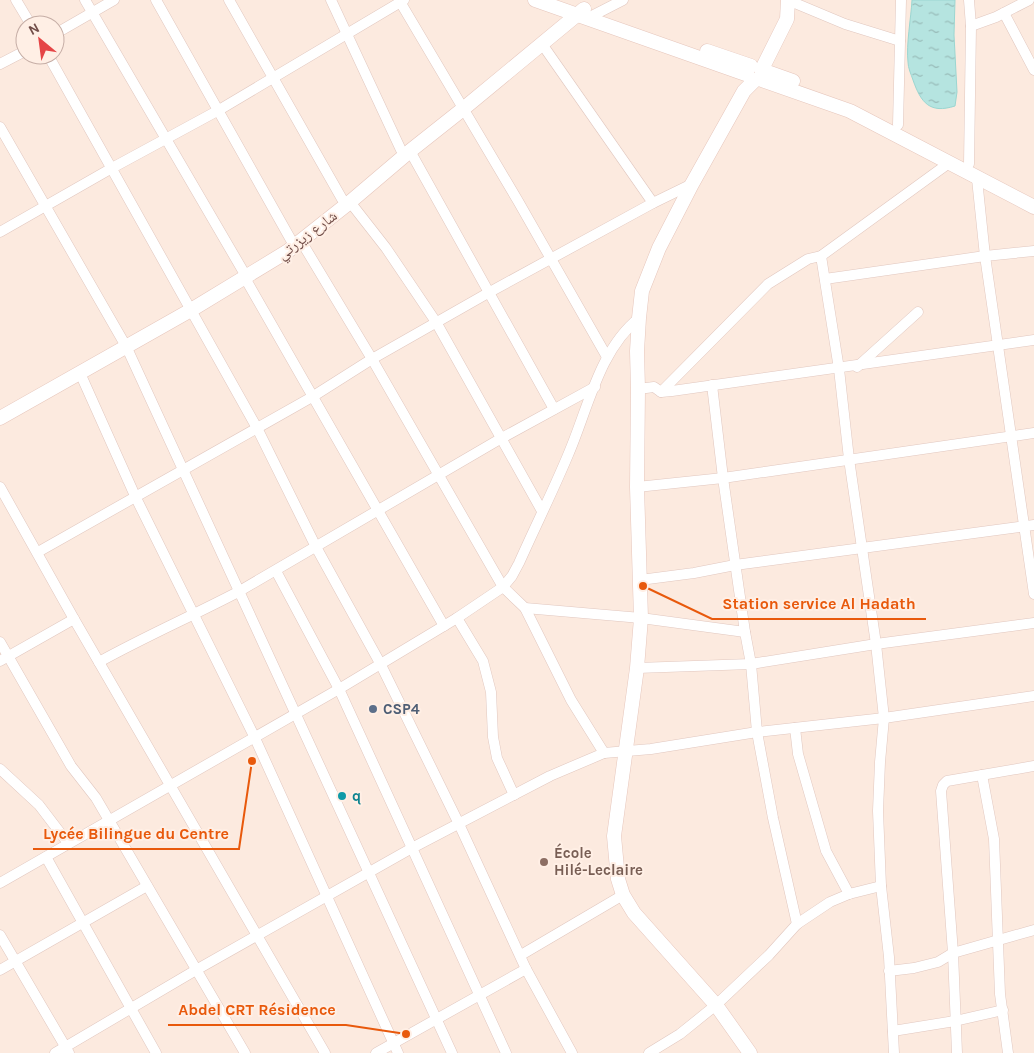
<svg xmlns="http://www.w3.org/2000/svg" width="1034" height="1053" font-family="Karla,'Noto Naskh Arabic',sans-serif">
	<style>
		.water { fill: url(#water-ripples); stroke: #9bd6d1 }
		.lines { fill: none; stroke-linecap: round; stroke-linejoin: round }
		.street-casing { stroke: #e1c7bf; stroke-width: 11 }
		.secondary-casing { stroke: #e6c6bc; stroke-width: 15 }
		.street { stroke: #fff; stroke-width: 10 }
		.secondary { stroke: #fff; stroke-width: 14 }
		.service-dot { fill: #5c6f8a; stroke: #ffefe5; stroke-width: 2 }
		.culture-dot { fill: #0f9aa8; stroke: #ffefe5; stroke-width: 2 }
		.education-dot { fill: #8d6e63; stroke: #ffefe5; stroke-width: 2 }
		.labels { text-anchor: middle; stroke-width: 4; stroke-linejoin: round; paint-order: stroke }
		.street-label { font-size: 15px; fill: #714d48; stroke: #ffefe5 }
		.service-label { font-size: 15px; font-weight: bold; fill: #4e5e75; stroke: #ffefe5; text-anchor: start }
		.culture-label { font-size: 15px; font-weight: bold; fill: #0d838f; stroke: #ffefe5; text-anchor: start }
		.education-label { font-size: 15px; font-weight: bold; fill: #785e54; stroke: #ffefe5; text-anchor: start }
		.leader { fill: none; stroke: #e8590c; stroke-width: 2 }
		.callout-dot { fill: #e8590c; stroke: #ffefe5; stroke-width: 2 }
		.callout-label { font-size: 16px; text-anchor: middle; font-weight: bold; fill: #e8590c; stroke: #ffefe5; stroke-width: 4; stroke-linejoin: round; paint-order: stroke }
	</style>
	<defs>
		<pattern id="water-ripples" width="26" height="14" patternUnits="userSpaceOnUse" patternTransform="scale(1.25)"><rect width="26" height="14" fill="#b5e4e0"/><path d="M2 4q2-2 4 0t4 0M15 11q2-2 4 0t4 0" fill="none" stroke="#98bbb8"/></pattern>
	</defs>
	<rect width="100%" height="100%" fill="#fceadf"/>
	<path class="water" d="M912 0H955L954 35 957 92 955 106C930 114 921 103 913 80 911 74 908 68 908 62 906 45 911 18 912 0Z"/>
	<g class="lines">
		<defs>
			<g id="street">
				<path d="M16 0 31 25"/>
				<path d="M85 0 243 271"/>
				<path d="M156 0 291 240"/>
				<path d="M229 0 342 199"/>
				<path d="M331 0 401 150"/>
				<path d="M399 0 518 201 607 357"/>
				<path d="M969 0 971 26 969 164"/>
				<path d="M797 4 845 24 900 41"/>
				<path d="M1004 13 1034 70"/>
				<path d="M588 18 623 0"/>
				<path d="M971 26 996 17 1029 0"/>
				<path d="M55 34 114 0"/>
				<path d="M542 44 653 203"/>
				<path d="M48 55 257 428 316 547 380 663 459 824 526 969 572 1053"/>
				<path d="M0 64 25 51"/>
				<path d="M898 125 901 0"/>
				<path d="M0 127 123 341"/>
				<path d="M410 151 554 409"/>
				<path d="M977 179 985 256 1034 594"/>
				<path d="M350 202 386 248 436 322 542 511"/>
				<path d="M0 232 112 168 219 110 404 0"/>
				<path d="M301 241 372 359 503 587 525 608 571 700 604 753"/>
				<path d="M821 256 839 369 849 459 876 644 884 718 880 762 878 811 881 886 889 957 894 1053"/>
				<path d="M245 278 444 626"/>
				<path d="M825 279 985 256 1034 251"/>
				<path d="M126 346 452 1053"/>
				<path d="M857 367 918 312"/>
				<path d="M80 373 136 498 254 736 398 1053"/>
				<path d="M712 385 723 478 745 632 751 664 757 732 773 818 797 924"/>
				<path d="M638 389 654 387 661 392 672 391 1034 340"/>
				<path d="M661 392 768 284 808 259 821 256 949 163"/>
				<path d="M0 487 74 619 325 1053"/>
				<path d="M637 487 723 478 1034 433"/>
				<path d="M38 552 312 397 372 359 488 293 653 203 692 184"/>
				<path d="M276 571 339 689 506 1053"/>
				<path d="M640 580 694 573 735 565 1034 525"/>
				<path d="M525 608 641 618 745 632"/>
				<path d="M457 618 483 661 491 692 493 737 497 758 514 795"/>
				<path d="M0 642 71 766 96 798 245 1053"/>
				<path d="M0 661 74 619"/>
				<path d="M99 662C144 637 192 616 238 592L500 439 595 387"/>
				<path d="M637 668 751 664 876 644 1034 623"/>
				<path d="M795 728 798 754 826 851 849 894"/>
				<path d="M0 769 39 805 68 843"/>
				<path d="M982 775 994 839 1000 994 1008 1053"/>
				<path d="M46 857 156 1053"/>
				<path d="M0 883 339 689 457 618 503 587 512 576 519 563C535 527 553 491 568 455 588 409 599 350 639 318"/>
				<path d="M0 935 69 1053"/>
				<path d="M521 955 623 895"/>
				<path d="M0 970 147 886"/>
				<path d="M889 971 914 968 938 962 953 953 1034 930"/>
				<path d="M893 1031 955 1021 1003 1010"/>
				<path d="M55 1053 196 970 412 848 550 776 604 753 651 749 757 732 884 718 1034 696"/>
				<path d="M376 1053 526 969"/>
				<path d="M649 1053 680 1034 716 1005 769 955 797 924 830 902 849 894 881 886"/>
				<path d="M957 1053 953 953 941 791 943 785 947 781 1034 766"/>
			</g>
			<g id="secondary">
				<path d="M535 0 748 75"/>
				<path d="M707 51 751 66"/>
				<path d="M762 70 793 81"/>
				<path d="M762 76V69L787 19 788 0"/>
				<path d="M759 79 850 111 1034 207"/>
				<path d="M0 418 191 310 288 251 350 202 410 151 463 109 584 9"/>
				<path d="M750 1053 716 1005 634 913 623 895 618 879 614 836 637 668 641 618 637 487 638 389 637 351 639 318 642 291 659 248 692 184 744 91 755 80"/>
			</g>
		</defs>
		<use href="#street" class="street-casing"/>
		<use href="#secondary" class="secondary-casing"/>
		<use href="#street" class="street"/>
		<use href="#secondary" class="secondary"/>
	</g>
	<circle class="service-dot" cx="373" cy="709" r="5"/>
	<circle class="culture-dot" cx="342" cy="796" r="5"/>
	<circle class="education-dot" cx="544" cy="862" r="5"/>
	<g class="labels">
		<g class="street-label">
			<text transform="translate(307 235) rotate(-37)" y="5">شارع زيزرتي</text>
		</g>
		<g class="service-label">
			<text x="383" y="714">CSP4</text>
		</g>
		<g class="culture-label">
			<text x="352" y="801">q</text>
		</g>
		<g class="education-label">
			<text x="554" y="858">École<tspan x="554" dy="17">Hilé-Leclaire</tspan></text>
		</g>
	</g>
	<path class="leader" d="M643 586L712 619H926M252 761L239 849H33M406 1034L346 1025H168"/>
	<g class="callout-dot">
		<circle cx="643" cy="586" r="5"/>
		<circle cx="252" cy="761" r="5"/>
		<circle cx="406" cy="1034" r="5"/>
	</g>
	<g class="callout-label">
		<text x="819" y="609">Station service Al Hadath</text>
		<text x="136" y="839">Lycée Bilingue du Centre</text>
		<text x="257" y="1015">Abdel CRT Résidence</text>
	</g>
	<g transform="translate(40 40) rotate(331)"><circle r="24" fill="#ffefe5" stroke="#c6aea6"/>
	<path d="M0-4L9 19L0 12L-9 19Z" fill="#e54546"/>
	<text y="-8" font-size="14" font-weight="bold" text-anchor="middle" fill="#714d48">N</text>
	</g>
</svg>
